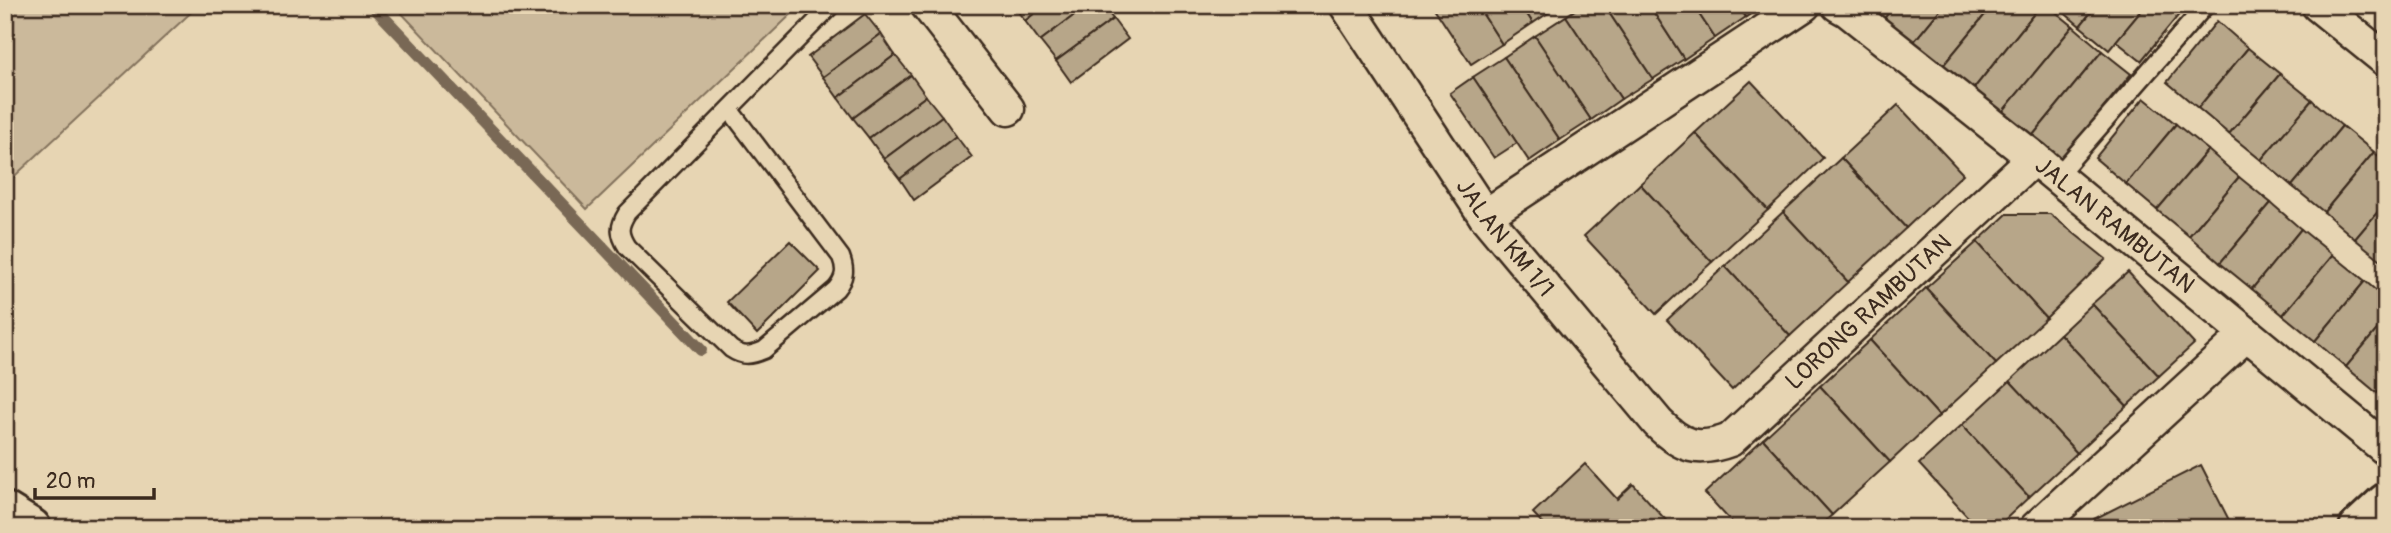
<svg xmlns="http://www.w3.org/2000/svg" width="2391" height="533" font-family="Pangolin,sans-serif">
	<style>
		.green { fill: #cbb99b; stroke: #83725c; stroke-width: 2 }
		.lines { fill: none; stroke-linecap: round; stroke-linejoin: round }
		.stream { stroke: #796854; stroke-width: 12 }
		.building { fill: #b7a689; stroke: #3b2a1e; stroke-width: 2 }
		.lane-casing { stroke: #3b2a1e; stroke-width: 21 }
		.street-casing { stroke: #3b2a1e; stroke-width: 37 }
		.secondary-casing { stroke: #3b2a1e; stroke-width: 44 }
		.lane { stroke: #e7d5b3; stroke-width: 16 }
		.street { stroke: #e7d5b3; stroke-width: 32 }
		.secondary { stroke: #e7d5b3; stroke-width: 38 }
		.labels { text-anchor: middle; stroke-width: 6; stroke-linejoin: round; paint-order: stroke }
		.street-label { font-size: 24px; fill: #3b2a1e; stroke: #e7d5b3 }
	</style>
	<rect width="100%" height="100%" fill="#e7d5b3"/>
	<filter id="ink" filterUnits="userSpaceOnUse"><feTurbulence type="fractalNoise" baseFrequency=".0143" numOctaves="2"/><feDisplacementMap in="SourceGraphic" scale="14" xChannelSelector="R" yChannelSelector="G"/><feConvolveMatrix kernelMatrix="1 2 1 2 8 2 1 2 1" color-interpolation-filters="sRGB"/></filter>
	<g filter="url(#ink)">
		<g class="green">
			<path d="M5 5H199L5 185Z"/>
			<path d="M394 5H801L587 209Z"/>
		</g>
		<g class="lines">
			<path class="stream" d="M372 5 701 350"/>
		</g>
		<g class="building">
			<path d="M1013 5H1045L1025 21Z"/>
			<path d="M1045 5H1088L1040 41 1025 21Z"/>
			<path d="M1088 5H1103L1113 19 1056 61 1040 41Z"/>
			<path d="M1432 5H1477L1502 44 1471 64Z"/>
			<path d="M1477 5H1521L1533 23 1502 44Z"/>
			<path d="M1521 5H1560L1533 23Z"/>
			<path d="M1582 5H1604L1653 79 1621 99 1566 16Z"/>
			<path d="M1604 5H1649L1684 59 1653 79Z"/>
			<path d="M1649 5H1693L1715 38 1684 59Z"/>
			<path d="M1693 5H1738L1746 17 1715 38Z"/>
			<path d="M1738 5H1764L1746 17Z"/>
			<path d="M1865 5H1895L1883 20Z"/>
			<path d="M1895 5H1944L1912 44 1883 20Z"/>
			<path d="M1944 5H1993L1941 68 1912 44Z"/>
			<path d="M1993 5H2041L1971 92 1941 68Z"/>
			<path d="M2041 5H2047L2073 26 1999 116 1971 92Z"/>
			<path d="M2055 5H2097L2080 26Z"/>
			<path d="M2097 5H2146L2109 50 2080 26Z"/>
			<path d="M2146 5 2186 6 2141 61 2116 41Z"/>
			<path d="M865 14 881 34 823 77 808 57Z"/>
			<path d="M1566 16 1621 99 1591 120 1535 36Z"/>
			<path d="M1113 19 1128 39 1071 82 1056 61Z"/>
			<path d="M2217 21 2248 48 2198 108 2167 82Z"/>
			<path d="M2073 26 2102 51 2029 140 1999 116Z"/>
			<path d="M881 34 895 55 838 98 823 77Z"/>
			<path d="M1535 36 1591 120 1560 140 1504 57Z"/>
			<path d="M2248 48 2280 74 2229 134 2198 108Z"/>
			<path d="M2102 51 2131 74 2058 164 2029 140Z"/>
			<path d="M895 55 911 75 853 118 838 98Z"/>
			<path d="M1504 57 1560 140 1529 161 1473 77Z"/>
			<path d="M2280 74 2312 100 2261 160 2229 134Z"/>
			<path d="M911 75 926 96 869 138 853 118Z"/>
			<path d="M1473 77 1517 143 1494 158 1450 93Z"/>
			<path d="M1751 81 1823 158 1768 210 1695 133Z"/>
			<path d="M926 96 942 116 884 159 869 138Z"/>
			<path d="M2144 98 2176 124 2126 184 2095 158Z"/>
			<path d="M2312 100 2342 126 2292 186 2261 160Z"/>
			<path d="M1898 105 1963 174 1906 228 1841 158Z"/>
			<path d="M942 116 956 136 900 179 884 159Z"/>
			<path d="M2176 124 2208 150 2157 210 2126 184Z"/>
			<path d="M2342 126 2374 152 2324 212 2292 186Z"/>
			<path d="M1695 133 1768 210 1712 262 1640 184Z"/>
			<path d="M956 136 972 157 914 200 900 179Z"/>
			<path d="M2208 150 2239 177 2189 236 2157 210Z"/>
			<path d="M2374 152 2386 162V202L2355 239 2324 212Z"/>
			<path d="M1841 158 1906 228 1848 282 1783 212Z"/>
			<path d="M2239 177 2271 203 2220 263 2189 236Z"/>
			<path d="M1640 184 1712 262 1656 314 1584 236Z"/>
			<path d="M2386 202V264L2355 239Z"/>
			<path d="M2271 203 2301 229 2252 289 2220 263Z"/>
			<path d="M1783 212 1848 282 1790 336 1725 266Z"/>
			<path d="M2007 214H2050L2106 259 2046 318 1977 242Z"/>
			<path d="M2301 229 2333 255 2283 315 2252 289Z"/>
			<path d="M790 241 820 271 757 334 727 302Z"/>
			<path d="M1977 242 2046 318 1996 364 1926 288Z"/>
			<path d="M2333 255 2365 281 2315 341 2283 315Z"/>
			<path d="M1725 266 1790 336 1732 390 1667 320Z"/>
			<path d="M2128 272 2194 344 2159 376 2092 304Z"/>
			<path d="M2365 281 2386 299V319L2346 367 2315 341Z"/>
			<path d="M1926 288 1996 364 1939 416 1870 340Z"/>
			<path d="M2092 304 2159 376 2127 406 2060 334Z"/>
			<path d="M2386 319V383L2377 393 2346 367Z"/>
			<path d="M2060 334 2127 406 2077 453 2010 381Z"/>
			<path d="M1870 340 1939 416 1890 462 1820 386Z"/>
			<path d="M2010 381 2077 453 2029 497 1962 425Z"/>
			<path d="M1820 386 1890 462 1832 515 1763 439Z"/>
			<path d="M1962 425 2029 497 1996 528H1978L1919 464Z"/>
			<path d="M1763 439 1832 515 1818 528H1737L1705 493Z"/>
			<path d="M1585 464 1617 499 1633 484 1673 528H1547L1533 513Z"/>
			<path d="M2201 465 2233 528H2099L2094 519Z"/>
		</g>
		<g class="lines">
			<defs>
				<g id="lane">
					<path d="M730 110 841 257C846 270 845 278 836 289L764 350C750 356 743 357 731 349L627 247C618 233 619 226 627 213L832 5"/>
					<path d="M2057 176 2206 5"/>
				</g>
				<g id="street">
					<path d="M927 5 1008 109"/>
					<path id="s1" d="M1346 5 1485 216 1658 423C1682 447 1698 452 1730 440L2034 158"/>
					<path id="s2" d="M1838 5 1847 10 2034 158 2386 449"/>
					<path d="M2318 5 2386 60"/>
					<path d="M1485 216 1804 5"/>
					<path d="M2036 528 2247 334"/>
				</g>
				<g id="secondary">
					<path d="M5 512 31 528"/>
					<path d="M2359 528 2386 503"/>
				</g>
			</defs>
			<use href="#lane" class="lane-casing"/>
			<use href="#street" class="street-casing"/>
			<use href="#secondary" class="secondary-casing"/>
			<use href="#lane" class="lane"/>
			<use href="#street" class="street"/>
			<use href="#secondary" class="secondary"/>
		</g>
	</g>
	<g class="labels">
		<g class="street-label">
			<text dy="8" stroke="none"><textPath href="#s2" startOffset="354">JALAN RAMBUTAN</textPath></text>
			<text dy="8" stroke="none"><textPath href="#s1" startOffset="282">JALAN KM 1/1</textPath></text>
			<text dy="8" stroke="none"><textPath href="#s1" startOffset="791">LORONG RAMBUTAN</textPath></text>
		</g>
	</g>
	<rect width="2391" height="533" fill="none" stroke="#e7d5b3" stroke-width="28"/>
	<rect x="14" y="14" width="2363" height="505" fill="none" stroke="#3b2a1e" stroke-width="2.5" filter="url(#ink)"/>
	<path d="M35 488v10h119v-10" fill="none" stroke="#3b2a1e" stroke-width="3.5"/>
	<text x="46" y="488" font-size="21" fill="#3b2a1e" stroke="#e7d5b3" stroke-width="5" paint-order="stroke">20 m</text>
</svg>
